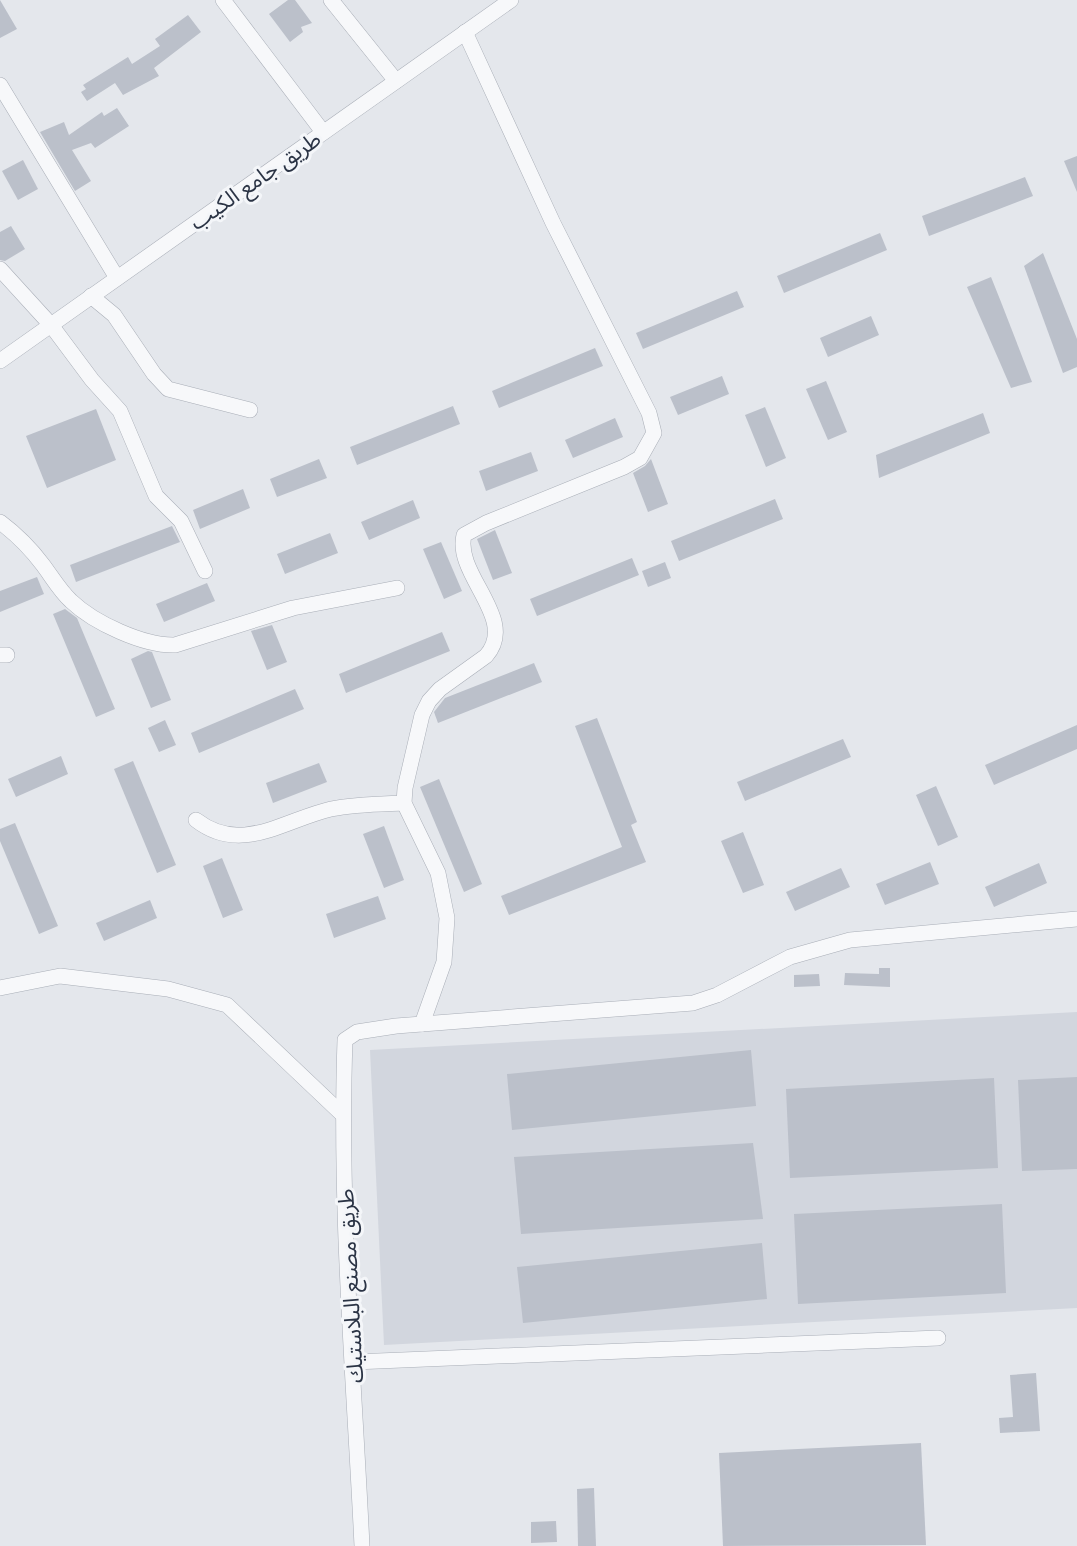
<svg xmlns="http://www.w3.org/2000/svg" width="1077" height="1546" font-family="Cabin,'Noto Sans Arabic',sans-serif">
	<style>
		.built { fill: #d2d6de }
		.building { fill: #bbc0ca }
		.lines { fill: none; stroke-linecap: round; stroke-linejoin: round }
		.minor-casing { stroke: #a9aeb7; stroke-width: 16 }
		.minor { stroke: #f7f8fa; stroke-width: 15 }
		.labels { text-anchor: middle; stroke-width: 6; stroke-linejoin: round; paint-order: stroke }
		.street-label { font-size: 22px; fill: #2b3445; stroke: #f4f6f9 }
	</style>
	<rect width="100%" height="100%" fill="#e4e7ec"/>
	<path class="built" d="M1077 1012V1308L384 1345 370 1050Z"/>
	<g class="building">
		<path d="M0 0 17 29 0 38Z"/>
		<path d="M288 0H295L312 23 301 27 303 32 290 42 269 14Z"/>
		<path d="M188 15 201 32 154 68 159 76 123 95 115 83 87 101 81 92 86 89 83 85 128 57 132 64 160 46 155 39Z"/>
		<path d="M117 108 129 126 95 148 91 143 72 150 91 181 75 191 40 132 64 122 69 135 102 112 104 116Z"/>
		<path d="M1077 156V192L1064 161Z"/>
		<path d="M23 160 38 189 18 200 2 171Z"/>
		<path d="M1025 177 1033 196 929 236 922 216Z"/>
		<path d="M11 226 25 249 5 261 0 260V232Z"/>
		<path d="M880 233 887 250 784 293 777 276Z"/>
		<path d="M1043 253 1077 339V367L1063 373 1024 266Z"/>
		<path d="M991 277 1001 302 1032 382 1011 388 967 287Z"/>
		<path d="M737 291 744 307 643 349 636 333Z"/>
		<path d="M871 316 879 335 828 357 820 338Z"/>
		<path d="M595 348 603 366 499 408 492 391Z"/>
		<path d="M722 376 729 394 678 415 670 397Z"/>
		<path d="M826 381 847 432 828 440 806 389Z"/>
		<path d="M453 406 460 424 357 465 350 447Z"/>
		<path d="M765 407 786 458 766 467 745 415Z"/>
		<path d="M96 409 116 460 47 488 26 436Z"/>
		<path d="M983 413 990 433 879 478 876 455Z"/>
		<path d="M615 418 623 437 573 458 565 440Z"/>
		<path d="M531 452 538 471 486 491 479 471Z"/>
		<path d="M319 459 327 478 277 497 270 479Z"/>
		<path d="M651 459 668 504 648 512 633 473 645 466Z"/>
		<path d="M243 489 250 508 200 529 193 510Z"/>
		<path d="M775 499 783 519 679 561 671 541Z"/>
		<path d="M413 500 420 518 369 540 361 522Z"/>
		<path d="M172 526 180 542 76 582 70 565Z"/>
		<path d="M495 530 512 573 493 580 477 539Z"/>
		<path d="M330 533 338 553 285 574 277 554Z"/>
		<path d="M441 542 462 591 444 599 423 549Z"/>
		<path d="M632 558 639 575 537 616 530 599Z"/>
		<path d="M665 562 671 578 648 587 642 571Z"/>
		<path d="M37 577 44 594 0 612V591Z"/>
		<path d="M207 583 215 601 164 622 156 604Z"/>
		<path d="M65 609 77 618 115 709 96 717 53 614Z"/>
		<path d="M272 625 287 662 267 670 251 631Z"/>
		<path d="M442 632 450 651 346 693 339 674Z"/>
		<path d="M148 651 152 652 171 700 151 708 131 659Z"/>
		<path d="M534 663 542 682 438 723 434 712 445 698Z"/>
		<path d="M295 689 304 709 199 753 191 733Z"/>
		<path d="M597 718 637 822 631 825 646 862 509 915 501 896 622 847 575 726Z"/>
		<path d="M165 720 176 745 159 752 148 728Z"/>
		<path d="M1077 725V749L994 785 985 765Z"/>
		<path d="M843 739 851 757 745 801 737 782Z"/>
		<path d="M61 756 68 774 16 797 8 779Z"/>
		<path d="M133 761 176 865 157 873 114 769Z"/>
		<path d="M319 763 327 782 273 803 266 783Z"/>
		<path d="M439 779 482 884 464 892 420 787Z"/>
		<path d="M936 786 958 837 938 846 916 795Z"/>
		<path d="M15 823 58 926 39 934 0 841V829Z"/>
		<path d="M384 826 404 880 384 888 363 834Z"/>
		<path d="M743 832 764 885 743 893 721 841Z"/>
		<path d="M222 858 243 910 223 918 203 866Z"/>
		<path d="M930 862 939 884 885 905 876 884Z"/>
		<path d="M1039 863 1047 883 994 907 985 887Z"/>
		<path d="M841 868 850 887 795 911 786 892Z"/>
		<path d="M378 896 386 919 334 938 326 914Z"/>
		<path d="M150 900 157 918 104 941 96 923Z"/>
		<path d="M879 968H890V987L844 985 845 973 879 974Z"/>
		<path d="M819 974 820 986 794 987V975Z"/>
		<path d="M751 1050 756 1106 512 1130 507 1074Z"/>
		<path d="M1077 1077V1169L1022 1171 1018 1080Z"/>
		<path d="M994 1078 998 1168 790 1178 786 1089Z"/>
		<path d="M753 1143 763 1219 521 1234 514 1157Z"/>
		<path d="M1002 1204 1006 1293 798 1304 794 1214Z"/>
		<path d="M762 1243 767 1299 523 1323 517 1267Z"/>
		<path d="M1036 1373 1040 1431 1000 1433 999 1418 1013 1417 1010 1375Z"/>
		<path d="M921 1443 926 1545 723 1546 719 1453Z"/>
		<path d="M594 1488 596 1546H578L577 1489Z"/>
		<path d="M556 1521 557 1542 531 1543V1522Z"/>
	</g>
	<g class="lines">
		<defs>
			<g id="minor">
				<path d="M223 0 323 132"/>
				<path d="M331 0 396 81"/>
				<path d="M0 85 117 278"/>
				<path d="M0 269 51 325 92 380 120 411 156 496 181 521 205 571"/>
				<path d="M91 296 114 315 154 374 168 389 250 410"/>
				<path d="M0 361 511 0"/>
				<path d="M0 522C16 534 31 549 43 565 52 577 60 591 71 601 94 623 144 646 175 645L293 608 397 588"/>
				<path d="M0 655H7"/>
				<path d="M196 820C241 855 284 820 331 809 355 804 380 804 404 803"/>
				<path d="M0 988 60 976 168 989 227 1005 342 1114"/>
				<path d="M422 1024 444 962 447 918 438 873 404 803 405 788 422 715 429 701 440 689 486 656C519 619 454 575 464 535L486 523 624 467 640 458 654 433 649 413 553 223 465 32"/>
				<path d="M354 1362 938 1338"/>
				<path d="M362 1546C354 1378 339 1208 345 1040L357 1032 396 1026 693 1003 717 995 790 957 850 940 1077 919"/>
			</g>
		</defs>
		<use href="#minor" class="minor-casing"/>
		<use href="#minor" class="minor"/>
	</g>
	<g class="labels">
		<g class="street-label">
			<text transform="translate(255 180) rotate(-35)" y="8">طريق جامع الكيب</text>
			<text transform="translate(350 1286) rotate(-93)" y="8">طريق مصنع البلاستيك</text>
		</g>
	</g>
</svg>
